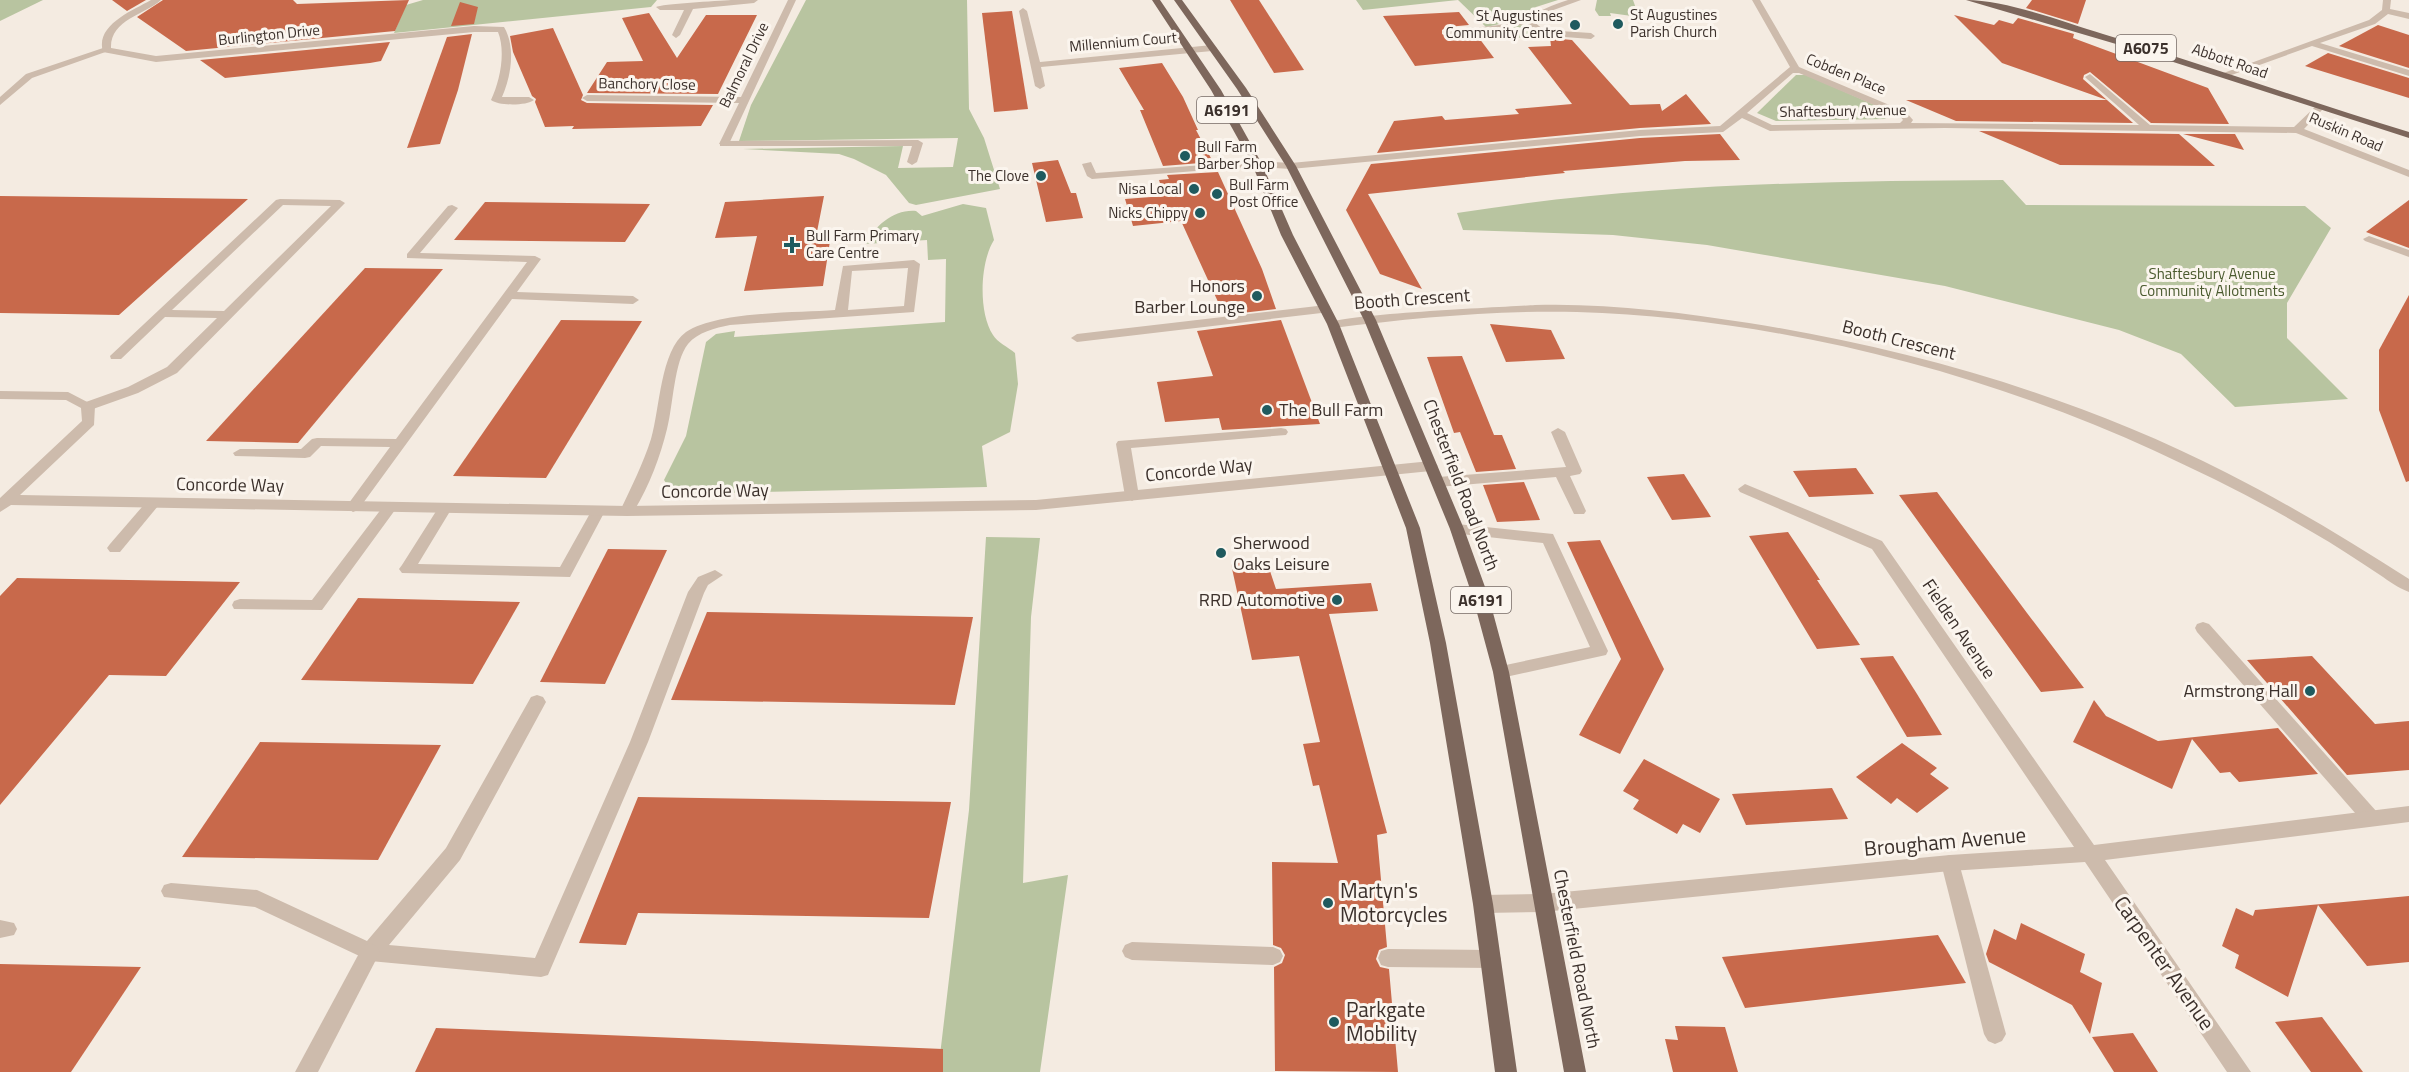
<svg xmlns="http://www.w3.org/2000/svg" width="2409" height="1072" font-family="'Titillium Web',sans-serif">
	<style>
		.green { fill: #b8c4a0 }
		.building { fill: #c8694b }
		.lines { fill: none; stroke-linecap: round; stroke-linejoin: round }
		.lane { fill: #cdbbac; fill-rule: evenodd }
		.street { fill: #cdbbac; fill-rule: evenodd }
		.primary { fill: #7d675c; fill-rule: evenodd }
		.poi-dot { fill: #1f5a5e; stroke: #fbf5ee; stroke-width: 2 }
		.labels { text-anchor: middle; stroke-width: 6; stroke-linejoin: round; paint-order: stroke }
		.far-poi-label { font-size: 15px; fill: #3b302b; stroke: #fbf5ee; text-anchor: start }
		.far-street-label { font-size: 15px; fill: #3b302b; stroke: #fbf5ee }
		.far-park-label { font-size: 15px; fill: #4a5a2e; stroke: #fbf5ee }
		.shield { fill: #fbf5ee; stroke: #756b66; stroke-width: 1.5 }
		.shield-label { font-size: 16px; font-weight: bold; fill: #3b302b }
		.poi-label { font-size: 18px; fill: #3b302b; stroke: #fbf5ee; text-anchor: end }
		.street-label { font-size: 18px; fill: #3b302b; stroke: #fbf5ee }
		.near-street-label { font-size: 21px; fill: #3b302b; stroke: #fbf5ee }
		.near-poi-label { font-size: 21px; fill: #3b302b; stroke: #fbf5ee; text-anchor: start }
	</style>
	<rect width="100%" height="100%" fill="#f4ebe1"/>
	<g class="green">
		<path d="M0 0H43L0 21Z"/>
		<path d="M423 0H657L651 7 394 33 406 5Z"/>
		<path d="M806 0H967L969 109 984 138 1000 189 916 205 909 203 886 175 854 159 839 154 743 149 903 146 898 168 953 167 958 138 739 141 751 105Z"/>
		<path d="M1356 0H1558L1536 7 1513 21 1486 27 1458 0 1363 10Z"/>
		<path d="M1597 0H1633L1639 17 1610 13 1611 16H1599L1595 10Z"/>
		<path d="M1518 25 1531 26 1530 38 1499 37 1493 31Z"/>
		<path d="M1796 75H1806L1891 112 1885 119 1776 121 1757 113Z"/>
		<path d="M2003 180 2026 205 2305 206 2331 228 2287 303V338L2348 399 2235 407 2181 354 2119 330 1945 286 1707 245 1613 235 1463 230 1457 213C1637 184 1821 181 2003 180Z"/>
		<path d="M963 204 986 208 994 240C980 262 978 312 993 335 997 342 1008 347 1015 353L1018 384 1010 432 982 446 987 487 673 494 664 480 686 436 706 342 716 334 735 331 734 337 945 322 946 259 928 260 927 240 865 244C875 226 894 209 916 211L922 216Z"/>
		<path d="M986 537 1040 538 1031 617 1023 883 1068 875 1040 1072H938L969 810Z"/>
	</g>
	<g class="building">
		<path d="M112 0H146L127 11Z"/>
		<path d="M163 0H293L297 4 409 0 395 31 186 51 137 17Z"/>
		<path d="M1230 0H1259L1304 70 1274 73Z"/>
		<path d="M2032 0H2086L2078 24 2026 8Z"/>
		<path d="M460 2 478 7 474 24 451 26Z"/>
		<path d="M1012 11 1028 109 994 112 982 13Z"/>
		<path d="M1459 12 1469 25 1447 27 1442 30V34L1447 37 1476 34 1494 58 1415 66 1383 16Z"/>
		<path d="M649 13 677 58 706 15H757L718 94 587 93 607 62 643 61 622 18Z"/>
		<path d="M1954 15 1994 25 1999 20 2013 24 2018 18 2074 34 2073 38 2208 88 2229 124 2151 123 2090 72 2084 75 2083 79 2107 100 2002 63Z"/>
		<path d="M2378 25 2409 35V68L2339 46Z"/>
		<path d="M553 28 583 95 581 100 587 103 713 105 701 126 572 129 574 126 545 127 535 102 536 99 532 96 513 52 510 36Z"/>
		<path d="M472 34 458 90 440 144 407 148 447 37Z"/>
		<path d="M1550 38 1572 40 1630 105 1660 104 1662 111 1686 94 1711 124 1640 128 1377 153 1394 121 1442 116 1445 120 1519 114 1515 109 1572 104 1528 47 1551 46Z"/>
		<path d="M390 42 381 61 370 63 225 78 200 60Z"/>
		<path d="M2328 53 2409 78V98L2305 66Z"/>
		<path d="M1162 63 1183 97 1198 130H1196L1213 162 1163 166 1140 110H1144L1119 68Z"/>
		<path d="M1906 100H2107L2133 123 1956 121Z"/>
		<path d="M1979 131 2179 134 2215 166 2060 165Z"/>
		<path d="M1720 134 1740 160 1685 161 1563 171 1565 173 1368 194 1422 289 1380 274 1346 210 1371 164 1640 138Z"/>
		<path d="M2183 134H2235L2244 150Z"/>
		<path d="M1058 160 1071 193H1076L1083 218 1046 222 1032 163Z"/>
		<path d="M1218 172 1262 269 1276 309 1224 315 1181 221 1133 226 1125 199 1164 196 1159 180 1169 179 1167 175Z"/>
		<path d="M0 196 248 199 119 315 65 314 0 313Z"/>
		<path d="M824 196 815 242 830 241 823 286 744 291 757 236 715 238 725 202Z"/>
		<path d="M2409 200V248L2366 232Z"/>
		<path d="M485 202 650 204 625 242 454 240Z"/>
		<path d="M365 268 443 269 298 443 206 441Z"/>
		<path d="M2409 295V481L2406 482 2379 410V350Z"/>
		<path d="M561 320 642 321 546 478 453 476Z"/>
		<path d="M1281 320 1320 424 1222 430 1219 418 1165 422 1157 382 1213 376 1197 331Z"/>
		<path d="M1490 324 1551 330 1565 359 1506 362Z"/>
		<path d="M1462 356 1494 435H1502L1516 469 1476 472 1460 432 1454 433 1427 357Z"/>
		<path d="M1856 468 1874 494 1809 497 1793 471Z"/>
		<path d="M1684 474 1711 517 1672 520 1647 477Z"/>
		<path d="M1524 482 1540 520 1497 522 1483 485Z"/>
		<path d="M1937 492 2027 613 2084 688 2041 692 1899 495Z"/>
		<path d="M1788 532 1820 580H1817L1860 645 1817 649 1749 536Z"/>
		<path d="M1600 540 1664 669 1620 754 1579 735 1621 659 1567 542Z"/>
		<path d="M608 549 667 550 605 684 540 682Z"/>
		<path d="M1266 559 1276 589 1371 583 1378 611 1329 614 1387 833 1377 835 1387 947 1379 950 1376 959 1380 967 1389 969 1398 1072 1275 1071 1274 967 1282 963 1285 955 1281 948 1273 945 1272 862 1338 863 1319 785 1313 786 1303 744 1320 742 1299 656 1252 660 1231 564Z"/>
		<path d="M17 578 240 582 166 676 109 675 0 805V596Z"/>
		<path d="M358 598 520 602 473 684 301 680Z"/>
		<path d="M707 612 973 617 955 705 671 700Z"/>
		<path d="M1893 656 1917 694 1942 735 1907 737 1860 658Z"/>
		<path d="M2312 656 2375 724 2409 721V770L2347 775 2247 660Z"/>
		<path d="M2094 700 2106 716 2158 741 2278 728 2318 774 2239 782 2230 772 2220 773 2192 739 2172 789 2073 742Z"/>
		<path d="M260 742 441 745 378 860 182 857Z"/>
		<path d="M1902 743 1937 768 1930 774 1949 788 1917 813 1897 798 1891 804 1856 777Z"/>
		<path d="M1644 759 1720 799 1700 833 1683 824 1677 834 1633 809 1639 800 1623 791Z"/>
		<path d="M1832 788 1848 819 1746 825 1732 794Z"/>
		<path d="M638 797 951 802 929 918 638 913 626 945 579 943Z"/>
		<path d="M2409 896V962L2367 966 2318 905 2288 997 2235 968 2239 955 2222 946 2236 908 2253 916 2255 910Z"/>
		<path d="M2021 923 2085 954 2080 972 2102 983 2090 1034 2072 1005 1989 962 1986 954 1994 929 2016 940Z"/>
		<path d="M1938 935 1966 983 1745 1008 1722 957Z"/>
		<path d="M0 964 141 967 71 1072H0Z"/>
		<path d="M2322 1017 2363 1072H2311L2275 1022Z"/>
		<path d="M1675 1026 1725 1027 1738 1072H1673L1665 1039 1678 1040Z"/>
		<path d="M436 1028 943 1049V1072H415Z"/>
		<path d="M2133 1033 2158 1072H2114L2092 1037Z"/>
	</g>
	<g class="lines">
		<g class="lane">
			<path d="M1528 17 1544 30 1591 33 1595 36 1591 39 1538 35 1524 20Z"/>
			<path d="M103 48 111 50 32 78 0 105V97L26 74Z"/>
			<path d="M724 141 918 140 923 143 917 162 912 165 907 162 912 146H720V142Z"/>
			<path d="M1257 161 1261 162V166L1092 179 1087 176 1082 164 1091 162 1096 173Z"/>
			<path d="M280 199 340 200 345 203 177 373 138 393 93 409H83L81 406 83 403 128 387 167 367 217 318 165 317 121 359H111L110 356 276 200ZM283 205 331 206 224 311 172 310Z"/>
			<path d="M452 205 458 208 420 253 535 256 541 259 517 292 633 296 639 300 633 304 512 299 358 510 353 512 346 507 390 447 321 446 310 457 305 458 235 456 233 453 240 449H301L312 439 317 438 396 439 527 262 407 258V254L448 206Z"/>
			<path d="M2369 236 2409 250V257L2365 241 2363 239Z"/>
			<path d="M914 260 920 264 914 312 730 325C715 328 698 332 688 344 674 361 673 407 667 429 660 458 648 489 632 514H622L620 511C631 488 643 464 651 439 660 409 660 351 686 332 718 311 796 313 835 310L843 266ZM908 268 904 306 848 310 852 271Z"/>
			<path d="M1326 305 1330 306V312L1077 342 1071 338 1077 334Z"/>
			<path d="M1281 428 1286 429 1288 432 1286 435 1131 448 1139 496 1132 501 1125 496 1116 444 1118 441Z"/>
			<path d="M1558 428 1565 432 1582 471 1580 474 1570 476 1586 511 1584 514H1574L1556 477 1438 487 1431 482 1438 477 1566 467 1551 432Z"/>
			<path d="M153 498 160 503 158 506 120 552H110L107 548 110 544 148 500Z"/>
			<path d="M390 502 395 504 397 507 395 510 322 610 234 609 232 605 234 601 240 599 312 600 385 504Z"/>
			<path d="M445 503 452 508 418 564 560 567 593 508 598 506 605 511 570 577 402 573 399 569 402 565 440 505Z"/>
			<path d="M715 570 723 575 708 585 704 593 648 742 548 975 541 977 370 961 255 907 164 897 161 891 164 885 171 883 257 890 367 941 446 848 531 697 537 695 543 697 546 702 460 860 389 945 535 958 630 742 688 592 698 577Z"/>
			<path d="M2203 622 2209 624 2377 812 2379 817 2377 822 2370 825 2363 822 2197 632 2195 628 2197 624Z"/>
			<path d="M1950 855 1957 857 1959 863 2006 1034 2002 1041 1995 1044 1988 1041 1984 1034 1941 863 1943 857Z"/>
			<path d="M0 920 14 923 17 929 14 935 0 938Z"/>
			<path d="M1132 942 1273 947 1280 950 1283 956 1280 962 1273 965 1132 960 1125 957 1122 951 1125 945Z"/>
			<path d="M1388 949 1491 950 1498 952 1501 959 1498 966 1491 968 1388 967 1381 965 1378 958 1381 951Z"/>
		</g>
		<g class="street">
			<path d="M151 0H161C144 15 110 20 111 48L156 56 474 26 504 27C516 47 511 77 502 97H529L534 100C526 106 499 106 491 100 500 81 506 52 498 32H474L156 62 103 52C95 25 132 11 151 0Z"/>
			<path d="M731 0H758L754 3 693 9 680 35 676 38 672 35 684 10H660L656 7C661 4 718 1 731 0Z"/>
			<path d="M788 0H796L728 146 719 144 739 103 587 101 582 98 587 95 741 97Z"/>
			<path d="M1568 0H1581L1548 12 1531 22 1506 29 1447 35 1443 32 1447 29C1472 27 1502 28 1525 18 1541 11 1551 5 1568 0Z"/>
			<path d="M1752 0H1760L1799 67 1906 112 1913 120 1911 123 2139 125 2087 79 2085 77 2090 74 2150 125 2294 127 2316 106H2322V110L2304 129 2409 170V177L2296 133 1945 128 1770 131 1742 118 1723 132 1640 136 1291 169 1257 167 1252 164 1257 161 1291 163 1640 130 1720 126 1790 67ZM1793 73H1799L1900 116 1903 120 1900 123 1772 125 1747 113Z"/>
			<path d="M2383 0H2391L2390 9 2409 13V19L2388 14 2375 24 2320 43 2409 70V76L2312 46 2226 77 2218 75 2369 20 2382 10Z"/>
			<path d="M1023 8 1027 11 1040 62 1212 45 1217 48 1212 51 1041 67 1045 86 1040 89 1035 86 1019 11Z"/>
			<path d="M1535 305C1606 303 1678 312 1749 323 1913 349 2079 397 2227 473 2290 505 2350 541 2409 579V592C2398 588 2389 581 2380 575 2357 560 2335 545 2312 532 2262 502 2209 476 2155 451 1978 370 1773 318 1577 312 1497 310 1413 318 1333 328L1327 324C1338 314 1508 307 1535 305Z"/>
			<path d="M0 391 68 392 95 406 94 425 20 495 627 506 1036 500 1431 461 1438 466 1431 471 1036 510 627 516 11 505 0 512V498L82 421 81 408 66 400 0 399Z"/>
			<path d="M1745 484 1882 541 2094 845 2409 806V822L2105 860 2251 1072H2227L2085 862 1950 871 1543 912 1483 913 1476 910 1473 904 1476 898 1483 895 1543 894 1950 855 2074 847 1872 549 1740 492 1738 489Z"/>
			<path d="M1457 524 1553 534 1608 651 1606 655 1501 678 1495 676 1493 672 1495 668 1501 666 1590 647 1543 543 1452 533 1450 529Z"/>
			<path d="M370 943 377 946 380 952 318 1072H295L363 946Z"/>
		</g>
		<g class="primary">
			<path d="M1152 0H1160L1221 90 1262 164 1293 235 1339 324 1420 528 1446 643 1493 904 1517 1072H1495L1473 904 1430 643 1406 528 1327 324 1281 235 1252 164 1211 90Z"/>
			<path d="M1174 0H1182L1246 88 1296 166 1376 320 1464 529 1489 598 1509 672 1586 1072H1564L1493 672 1473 598 1450 529 1364 320 1286 166 1237 89Z"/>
			<path d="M1966 0C2006 0 2064 22 2103 34 2206 65 2307 101 2409 132V138L2133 49Z"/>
		</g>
	</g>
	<g class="poi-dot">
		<circle cx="1618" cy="24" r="6"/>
		<circle cx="1575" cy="25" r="6"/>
		<circle cx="1185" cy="156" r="6"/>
		<circle cx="1041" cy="176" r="6"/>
		<circle cx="1194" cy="189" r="6"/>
		<circle cx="1217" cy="194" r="6"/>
		<circle cx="1200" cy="213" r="6"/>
		<path d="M789 236h6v6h6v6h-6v6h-6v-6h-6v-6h6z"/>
		<circle cx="1257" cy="296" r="6"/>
		<circle cx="1267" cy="410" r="6"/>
		<circle cx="1221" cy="553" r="6"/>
		<circle cx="1337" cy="600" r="6"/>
		<circle cx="2310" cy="691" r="6"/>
		<circle cx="1328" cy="903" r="6"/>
		<circle cx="1334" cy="1022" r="6"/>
	</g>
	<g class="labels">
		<g class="far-poi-label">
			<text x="1630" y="20">St Augustines<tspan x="1630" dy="17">Parish Church</tspan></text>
			<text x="1563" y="21" text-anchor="end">St Augustines<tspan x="1563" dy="17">Community Centre</tspan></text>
			<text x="1197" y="152">Bull Farm<tspan x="1197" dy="17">Barber Shop</tspan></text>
			<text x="1029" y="181" text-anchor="end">The Clove</text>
			<text x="1229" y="190">Bull Farm<tspan x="1229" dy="17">Post Office</tspan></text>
			<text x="1182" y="194" text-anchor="end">Nisa Local</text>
			<text x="1188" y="218" text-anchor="end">Nicks Chippy</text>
			<text x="806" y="241">Bull Farm Primary<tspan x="806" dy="17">Care Centre</tspan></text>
		</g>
		<g class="far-street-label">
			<text transform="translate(269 35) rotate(-6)" y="5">Burlington Drive</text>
			<text transform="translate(1123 42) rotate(-5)" y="5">Millennium Court</text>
			<text transform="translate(2230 61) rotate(19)" y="5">Abbott Road</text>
			<text transform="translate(744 65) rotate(-64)" y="5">Balmoral Drive</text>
			<text transform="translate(1846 74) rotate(22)" y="5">Cobden Place</text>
			<text transform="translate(647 84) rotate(1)" y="5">Banchory Close</text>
			<text transform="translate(1843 111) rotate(-1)" y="5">Shaftesbury Avenue</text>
			<text transform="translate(2346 132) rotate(23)" y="5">Ruskin Road</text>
		</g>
		<g class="far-park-label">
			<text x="2212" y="279">Shaftesbury Avenue<tspan x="2212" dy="17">Community Allotments</tspan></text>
		</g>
		<g class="shield">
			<rect x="2116" y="35" width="60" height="26" rx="4.5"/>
			<rect x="1197" y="97" width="60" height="26" rx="4.5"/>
			<rect x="1451" y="587" width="60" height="26" rx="4.5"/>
		</g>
		<g class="shield-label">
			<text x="2146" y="54">A6075</text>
			<text x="1227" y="116">A6191</text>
			<text x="1481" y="606">A6191</text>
		</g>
		<g class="poi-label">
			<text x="1245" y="292">Honors<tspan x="1245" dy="21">Barber Lounge</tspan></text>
			<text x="1279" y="416" text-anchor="start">The Bull Farm</text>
			<text x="1233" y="549" text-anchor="start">Sherwood<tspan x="1233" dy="21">Oaks Leisure</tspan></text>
			<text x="1325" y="606">RRD Automotive</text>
			<text x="2298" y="697">Armstrong Hall</text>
		</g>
		<g class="street-label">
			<text transform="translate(1412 299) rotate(-4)" y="6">Booth Crescent</text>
			<text transform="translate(1899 340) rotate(14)" y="6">Booth Crescent</text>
			<text transform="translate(1199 470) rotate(-6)" y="6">Concorde Way</text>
			<text transform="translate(230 485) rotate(1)" y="6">Concorde Way</text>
			<text transform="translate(1461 485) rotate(69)" y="6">Chesterfield Road North</text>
			<text transform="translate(715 491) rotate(-1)" y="6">Concorde Way</text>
			<text transform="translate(1959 629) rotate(56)" y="6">Fielden Avenue</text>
			<text transform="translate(1577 959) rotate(79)" y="6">Chesterfield Road North</text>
		</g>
		<g class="near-street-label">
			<text transform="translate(1945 842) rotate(-5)" y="7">Brougham Avenue</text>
			<text transform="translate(2164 963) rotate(55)" y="7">Carpenter Avenue</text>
		</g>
		<g class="near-poi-label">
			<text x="1340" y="898">Martyn's<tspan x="1340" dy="24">Motorcycles</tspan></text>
			<text x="1346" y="1017">Parkgate<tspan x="1346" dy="24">Mobility</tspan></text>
		</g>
	</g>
</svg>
